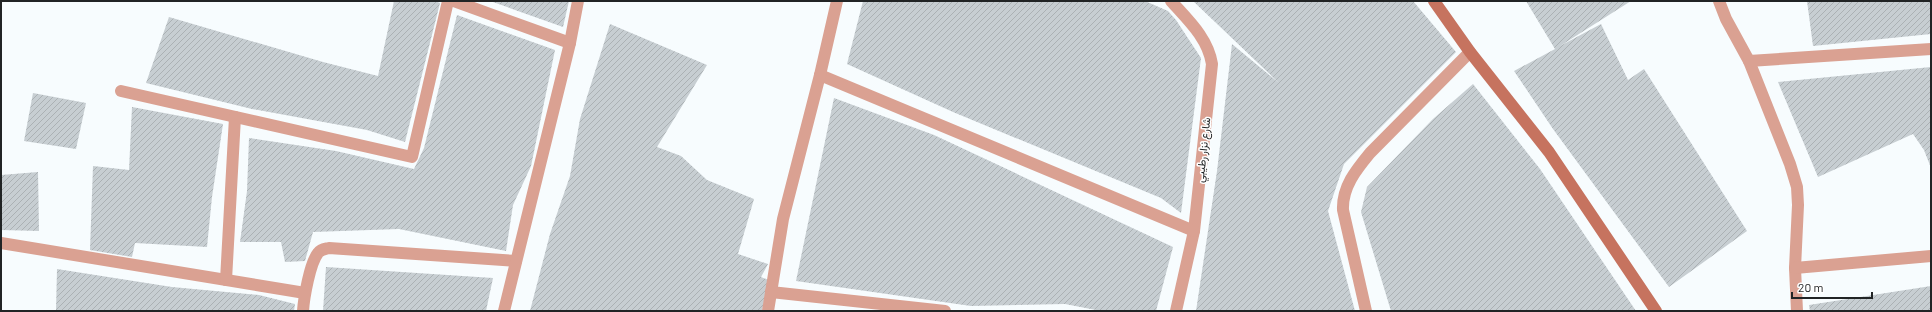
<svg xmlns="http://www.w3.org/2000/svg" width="1932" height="312" font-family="Barlow,Vazirmatn,sans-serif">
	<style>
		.building { fill: url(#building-hatch) }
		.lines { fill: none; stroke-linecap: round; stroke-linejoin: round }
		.lane { stroke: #daa192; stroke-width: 12 }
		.street { stroke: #daa192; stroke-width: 12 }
		.secondary { stroke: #c6735f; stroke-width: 12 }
		.labels { text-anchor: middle; stroke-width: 3; stroke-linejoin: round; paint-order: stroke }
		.street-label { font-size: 11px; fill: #212425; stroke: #fff }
	</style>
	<defs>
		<pattern id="building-hatch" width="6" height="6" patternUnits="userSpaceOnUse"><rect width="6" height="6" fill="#c7ced2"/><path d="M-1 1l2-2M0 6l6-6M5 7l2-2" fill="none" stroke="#abb1b4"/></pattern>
	</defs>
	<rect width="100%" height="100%" fill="#f7fcfe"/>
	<g class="building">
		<path d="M394 1H435L440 3 405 142 367 130 252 109 146 83 169 17 323 62 378 76Z"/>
		<path d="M490 1H569L563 27Z"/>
		<path d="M863 1H1145L1168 11 1176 20 1201 58 1181 213 1161 198 953 112 847 64Z"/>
		<path d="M1193 1H1413L1456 52 1344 164 1328 211 1355 311H1196L1217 171 1232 44 1279 83Z"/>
		<path d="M1526 1H1631L1560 46 1601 24 1628 80 1644 69 1747 231 1669 287 1553 129 1514 71 1555 49Z"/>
		<path d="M1807 1H1931V34L1813 46Z"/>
		<path d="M457 15 555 50 531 166 513 205 506 251 399 229 313 232 305 261 285 262 281 242H240L247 191 249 138 336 151 414 169 424 148Z"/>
		<path d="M610 24 707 65 657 147 681 156 707 180 754 199 738 254 768 264 761 277 769 280 762 311H530L550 234 570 176 580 119Z"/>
		<path d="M1931 67V168L1924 150 1913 134 1818 177 1778 82Z"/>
		<path d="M1473 84 1540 169 1636 311H1391L1361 212 1367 187 1433 119Z"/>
		<path d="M33 93 86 103 76 149 24 141Z"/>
		<path d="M834 98 934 135 1173 247 1156 311H1101L1065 304 971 306 796 281Z"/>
		<path d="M132 107 223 124 212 197 207 247 135 243 132 257 90 250 93 166 129 170Z"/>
		<path d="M38 172 39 231 1 230V175Z"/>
		<path d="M326 267 493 278 486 311H323Z"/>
		<path d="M57 269 172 287 259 295 295 304 294 311H56Z"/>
		<path d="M1931 286V311H1810L1809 305Z"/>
	</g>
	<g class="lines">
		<g class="lane">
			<path d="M454 1 570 43"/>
			<path d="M121 91 412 157 448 1"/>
		</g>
		<g class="street">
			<path d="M1171 1C1188 20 1208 38 1212 64L1194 231 1176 311"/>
			<path d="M1719 1 1726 19 1749 61 1790 164 1797 187 1798 205 1795 268 1797 311"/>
			<path d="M1749 61 1931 49"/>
			<path d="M820 75 1194 231"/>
			<path d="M1 243 305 293"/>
			<path d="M1795 268 1931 256"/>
			<path d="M226 280 235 117"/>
			<path d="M771 292 945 311"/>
			<path d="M303 311C304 297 310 263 318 253 321 249 325 249 329 248L516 261"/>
			<path d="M504 311 570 43 578 1"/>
			<path d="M768 311 783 219 820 75 837 1"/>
			<path d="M1366 311 1343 210C1342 187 1356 170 1370 153L1470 52"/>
		</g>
		<path class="secondary" d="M1434 1 1470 52 1549 152 1656 311"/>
	</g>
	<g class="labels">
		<g class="street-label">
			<text transform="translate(1203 150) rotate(-84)" y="4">شارع نزار رطيبي</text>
		</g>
	</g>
	<rect width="1932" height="312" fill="none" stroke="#212425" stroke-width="4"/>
	<path d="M1792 292v6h80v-6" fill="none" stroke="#212425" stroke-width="2"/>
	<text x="1798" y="292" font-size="12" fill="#212425" stroke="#ffffff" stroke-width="3" paint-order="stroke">20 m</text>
</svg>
